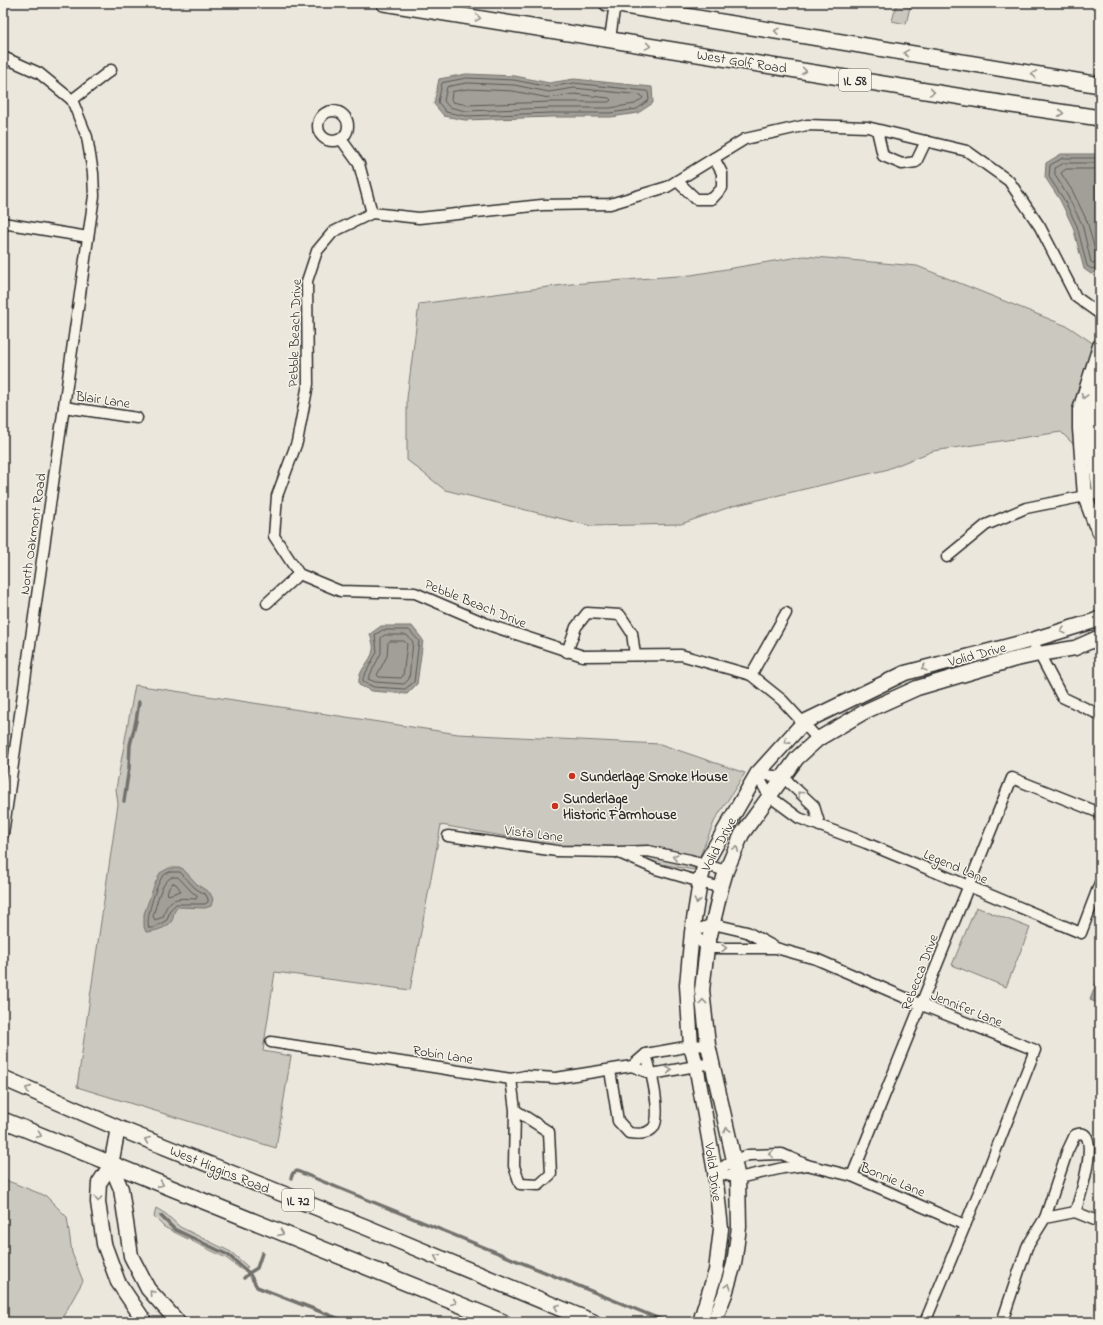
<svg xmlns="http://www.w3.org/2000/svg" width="1103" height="1325" font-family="'Indie Flower',sans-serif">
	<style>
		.green { fill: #cbc8bf; stroke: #7b7a75 }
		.water { fill: #a29f98; stroke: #72716c }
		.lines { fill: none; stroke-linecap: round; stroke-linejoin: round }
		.shore { stroke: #5b5957; stroke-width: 1 }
		.stream { stroke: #72716c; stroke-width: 3.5 }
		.street-casing { stroke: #2b2b2b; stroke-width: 13 }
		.secondary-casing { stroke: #2b2b2b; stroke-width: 17 }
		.primary-casing { stroke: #2b2b2b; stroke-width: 18 }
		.street { stroke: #f7f3e8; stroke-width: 10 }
		.secondary { stroke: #f7f3e8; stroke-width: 14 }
		.primary { stroke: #f7f3e8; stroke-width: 15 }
		.oneway { stroke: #918f8a }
		.poi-dot { fill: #c8321e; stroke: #f7f3e8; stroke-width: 1.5 }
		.labels { text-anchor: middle; stroke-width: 3; stroke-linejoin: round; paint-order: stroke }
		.shield { fill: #f7f3e8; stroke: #686764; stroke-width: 1 }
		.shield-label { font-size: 13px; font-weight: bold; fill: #2b2b2b }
		.street-label { font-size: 14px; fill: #2b2b2b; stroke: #f7f3e8 }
		.poi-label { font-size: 14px; font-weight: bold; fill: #2b2b2b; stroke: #f7f3e8; text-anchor: start }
	</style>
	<rect width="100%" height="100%" fill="#ebe7dd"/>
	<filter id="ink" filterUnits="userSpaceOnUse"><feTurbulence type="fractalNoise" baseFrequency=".025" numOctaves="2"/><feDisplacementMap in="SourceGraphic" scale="8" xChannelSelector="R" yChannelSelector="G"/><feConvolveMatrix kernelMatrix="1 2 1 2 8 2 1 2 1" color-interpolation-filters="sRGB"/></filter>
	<g filter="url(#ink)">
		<g class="green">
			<path d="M897 3H911L906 24 892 21Z"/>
			<path d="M804 256 917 266 1069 327 1100 348V446L1072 443 1061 432 933 451 885 470 733 506 681 524 591 526 445 490 407 460V398L419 304 571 284 691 275Z"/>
			<path d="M135 685 458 734 660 744 745 773 715 820 694 870 441 825 410 990 275 972 263 1051 291 1056 276 1148 77 1087 118 804 116 789Z"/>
			<path d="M976 907 1030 928 1006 987 952 965Z"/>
			<path d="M3 1179 46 1196 67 1217 72 1253 83 1281 60 1322H3Z"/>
			<path d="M156 1208 166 1214 180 1227 231 1252 248 1267 242 1270 226 1258 164 1227 154 1217Z"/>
		</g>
		<g class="water">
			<path d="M466 74 515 76 549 83 574 79 652 87 653 103 638 113 611 117H551L465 120 444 116 434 104 439 79Z"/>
			<path d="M1061 154H1100V270L1091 274 1084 269 1073 227 1060 200 1045 177 1046 163Z"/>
			<path d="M381 626H412L423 640 417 684 407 694 372 691 359 685C357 669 371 663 373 650 374 644 371 639 370 634Z"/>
			<path d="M169 868H182L198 885 210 893 213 899 211 906 205 908 178 907C171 914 175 917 171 922 167 928 153 932 146 932L144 927V914L154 886 160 873Z"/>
			<path d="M1100 973V1004L1090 1000Z"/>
		</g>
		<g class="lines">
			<g class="shore">
				<path d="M467 78 514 80 549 87 574 83 646 91 648 92 649 100 637 109 610 113H551L466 116 446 112 438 102 442 83Z"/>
				<path d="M467 83 514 85 549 92 574 88 641 95 643 98 635 104 610 108H551L466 111 449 107 444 101 447 87Z"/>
				<path d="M468 89 513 91 549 98 574 94 609 98 611 100 609 102H551L467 105 453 102 451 100 452 92Z"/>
				<path d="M1100 158H1063L1050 165 1049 177 1063 198 1077 226 1087 266 1092 269 1100 266"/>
				<path d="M1100 163H1064L1055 168V175L1067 195 1082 224 1091 262 1093 263 1100 261"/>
				<path d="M1100 169H1066L1061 173 1073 192 1087 221 1096 254 1100 255"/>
				<path d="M383 630H409L419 641 414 682 405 689 374 687 363 682V678L377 652 375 635Z"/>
				<path d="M385 635H407L413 642 409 679 404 684 375 682 368 679 381 653V638Z"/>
				<path d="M390 641H404L407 644 403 676 401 678 379 677 377 675 387 656 388 643Z"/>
				<path d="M170 872H180L195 888 206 895 208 899V902L205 904H176L170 910 167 920 153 928H149C145 919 156 886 162 877 164 874 167 873 170 872Z"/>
				<path d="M172 877H178L192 892 197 895V897L196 899C178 898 168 896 163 917L155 920 153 916C157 904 160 882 172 877Z"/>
				<path d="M173 883 176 884 181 891 168 895C166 892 170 885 173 883Z"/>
			</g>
			<g class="stream">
				<path d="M124 801 129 768 130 745 136 721 139 702"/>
				<path d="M291 1178 293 1173 297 1171 667 1322"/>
				<path d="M161 1216 174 1229 228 1255 249 1273 257 1287 347 1322"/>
				<path d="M244 1278 249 1273 257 1268 262 1253"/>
			</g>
			<defs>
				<g id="street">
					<path d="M610 39 615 3"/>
					<path d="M3 57 39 73 72 100 111 70"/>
					<circle cx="333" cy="126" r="15"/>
					<path d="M877 130 883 156 902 164 916 162 926 141"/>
					<path d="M341 139 359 164 372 213"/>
					<path d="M677 181 696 199H712L722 188V173L714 158"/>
					<path d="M3 223 88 237"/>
					<path d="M64 407 137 418"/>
					<path d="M947 557 986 525 1026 508 1100 493"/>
					<path d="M267 603 299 574"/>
					<path d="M1032 640 1062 697 1100 715"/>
					<path d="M567 652 576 627 587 613 620 615 632 633 635 655"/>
					<path d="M751 675 786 613"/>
					<path d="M818 739 782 700 751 675 681 655 583 656 492 626 415 593 340 591 299 574 274 536 277 496 297 442 308 384 307 281 317 251 333 232 372 213 419 218 542 205 610 204 667 187 745 139 807 125 867 127 967 151 1009 181 1040 227 1076 297 1100 314"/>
					<path d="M757 774 769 796 799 818 866 843 1081 933 1100 883"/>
					<path d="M757 774 783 777 814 806 820 826"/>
					<path d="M3 834 94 196 93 173 87 137 72 100"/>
					<path d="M448 836 557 851 617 852 648 851 690 860 726 871"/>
					<path d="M619 853 656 869 721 888"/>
					<path d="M776 948 747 932 713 924 692 932 707 948H776L801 955 816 959 922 1005 1035 1050 988 1170 925 1322"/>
					<path d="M271 1042 511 1079 525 1076 556 1078 632 1066 646 1054 691 1046 708 1045"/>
					<path d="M632 1066 652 1074 712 1063"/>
					<path d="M610 1070 618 1121 629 1133C638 1134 645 1135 652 1129 664 1118 650 1068 646 1054"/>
					<path d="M511 1079 515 1110 514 1166 520 1184 539 1185 551 1174 549 1132 515 1110"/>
					<path d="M715 1172 734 1160 749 1155 782 1154 807 1165 852 1176 965 1225"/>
					<path d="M715 1172 738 1178 783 1168 807 1165"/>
					<path d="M852 1176 1012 778 1100 813"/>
					<path d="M1075 1212 1100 1222"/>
					<path d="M1045 1218 1067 1152 1075 1135C1103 1122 1081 1196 1075 1212"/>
					<path d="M1002 1322 1027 1247 1045 1218 1075 1212"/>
				</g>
				<g id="secondary">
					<path d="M1100 346 1080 410V429L1085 496 1095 523 1100 532"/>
					<path d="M1100 386 1094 403 1091 429 1100 492"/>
					<path d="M118 1128 111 1165 99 1183 98 1202 104 1244 118 1282 145 1322"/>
					<path d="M111 1165 121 1189 131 1256 148 1289 178 1322"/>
					<path d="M700 1322 716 1271 721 1229 715 1172 696 1065 691 1046 687 985 692 932 700 882 705 864 757 774 804 722 905 673 1032 640 1094 621 1100 618"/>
					<path d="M714 1322 725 1294 734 1264 739 1227 738 1178 708 1045 702 990 707 948 721 888 726 871 742 834 797 758 818 739 866 711 917 688 1012 660 1039 654 1075 648 1100 637"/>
				</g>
				<g id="primary">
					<path d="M384 3 1012 105 1100 118"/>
					<path d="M607 3 1100 85"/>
					<path d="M3 1078 118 1128 368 1228 593 1322"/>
					<path d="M3 1120 503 1322"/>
				</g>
			</defs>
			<use href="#street" class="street-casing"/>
			<use href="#secondary" class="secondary-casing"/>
			<use href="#primary" class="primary-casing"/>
			<use href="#street" class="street"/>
			<use href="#secondary" class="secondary"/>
			<use href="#primary" class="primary"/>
		</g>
		<defs><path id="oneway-chevron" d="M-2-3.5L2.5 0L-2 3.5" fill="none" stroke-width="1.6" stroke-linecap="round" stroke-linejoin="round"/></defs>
		<g class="oneway">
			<use href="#oneway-chevron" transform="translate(478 18) rotate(9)"/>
			<use href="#oneway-chevron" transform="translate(777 31) rotate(-171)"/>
			<use href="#oneway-chevron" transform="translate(648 46) rotate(9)"/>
			<use href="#oneway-chevron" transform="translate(906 53) rotate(-171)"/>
			<use href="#oneway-chevron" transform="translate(804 71) rotate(9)"/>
			<use href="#oneway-chevron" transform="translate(1034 74) rotate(-171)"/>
			<use href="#oneway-chevron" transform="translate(932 92) rotate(9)"/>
			<use href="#oneway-chevron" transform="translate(1061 113) rotate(8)"/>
			<use href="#oneway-chevron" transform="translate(1084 396) rotate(105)"/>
			<use href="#oneway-chevron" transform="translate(1063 631) rotate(164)"/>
			<use href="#oneway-chevron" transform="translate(924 668) rotate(165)"/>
			<use href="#oneway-chevron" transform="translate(787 741) rotate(132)"/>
			<use href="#oneway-chevron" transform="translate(800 794) rotate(-137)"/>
			<use href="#oneway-chevron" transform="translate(736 849) rotate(-66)"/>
			<use href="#oneway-chevron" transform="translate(675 857) rotate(-167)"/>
			<use href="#oneway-chevron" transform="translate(697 901) rotate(99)"/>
			<use href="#oneway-chevron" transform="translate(724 948) rotate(-1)"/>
			<use href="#oneway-chevron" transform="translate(703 1002) rotate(-96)"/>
			<use href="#oneway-chevron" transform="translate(669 1070) rotate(-11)"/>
			<use href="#oneway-chevron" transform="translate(28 1089) rotate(-156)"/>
			<use href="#oneway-chevron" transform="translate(727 1130) rotate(-102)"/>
			<use href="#oneway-chevron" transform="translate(39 1135) rotate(22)"/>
			<use href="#oneway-chevron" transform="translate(147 1140) rotate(-158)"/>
			<use href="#oneway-chevron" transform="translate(771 1154) rotate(177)"/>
			<use href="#oneway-chevron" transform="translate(161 1184) rotate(22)"/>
			<use href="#oneway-chevron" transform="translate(98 1199) rotate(89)"/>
			<use href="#oneway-chevron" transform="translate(281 1233) rotate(22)"/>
			<use href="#oneway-chevron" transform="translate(437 1257) rotate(-157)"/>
			<use href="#oneway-chevron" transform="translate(728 1286) rotate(-74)"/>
			<use href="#oneway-chevron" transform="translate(152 1293) rotate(-131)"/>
			<use href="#oneway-chevron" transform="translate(454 1302) rotate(22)"/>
			<use href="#oneway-chevron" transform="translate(557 1307) rotate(-157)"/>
		</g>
	</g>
	<g class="poi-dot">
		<circle cx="572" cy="776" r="4"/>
		<circle cx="555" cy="806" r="4"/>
	</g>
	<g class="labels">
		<g class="shield">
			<rect x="839" y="69" width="32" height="22" rx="3"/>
			<rect x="282" y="1189" width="32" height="22" rx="3"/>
		</g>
		<g class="shield-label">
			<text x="855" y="85">IL 58</text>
			<text x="298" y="1205">IL 72</text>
		</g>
		<g class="street-label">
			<text transform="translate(742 61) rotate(9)" y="5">West Golf Road</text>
			<text transform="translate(294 333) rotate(-88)" y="5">Pebble Beach Drive</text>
			<text transform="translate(103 399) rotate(8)" y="5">Blair Lane</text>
			<text transform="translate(32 534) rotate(-82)" y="5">North Oakmont Road</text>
			<text transform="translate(476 603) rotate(22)" y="5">Pebble Beach Drive</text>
			<text transform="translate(977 654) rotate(-15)" y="5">Volid Drive</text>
			<text transform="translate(534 833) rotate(7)" y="5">Vista Lane</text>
			<text transform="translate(718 844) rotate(-62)" y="5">Volid Drive</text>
			<text transform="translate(956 866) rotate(23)" y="5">Legend Lane</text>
			<text transform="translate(919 972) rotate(-69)" y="5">Rebecca Drive</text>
			<text transform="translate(967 1008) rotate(22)" y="5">Jennifer Lane</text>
			<text transform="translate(443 1054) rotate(9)" y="5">Robin Lane</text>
			<text transform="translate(220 1169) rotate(22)" y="5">West Higgins Road</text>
			<text transform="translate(714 1172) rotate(82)" y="5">Volid Drive</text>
			<text transform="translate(893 1179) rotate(23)" y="5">Bonnie Lane</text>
		</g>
		<g class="poi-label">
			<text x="580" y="781">Sunderlage Smoke House</text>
			<text x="563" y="803">Sunderlage<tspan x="563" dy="16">Historic Farmhouse</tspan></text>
		</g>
	</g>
	<rect width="1103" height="1325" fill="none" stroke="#f7f3e8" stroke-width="16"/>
	<rect x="8" y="8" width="1087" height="1309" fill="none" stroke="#2b2b2b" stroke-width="1.5" filter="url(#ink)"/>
</svg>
